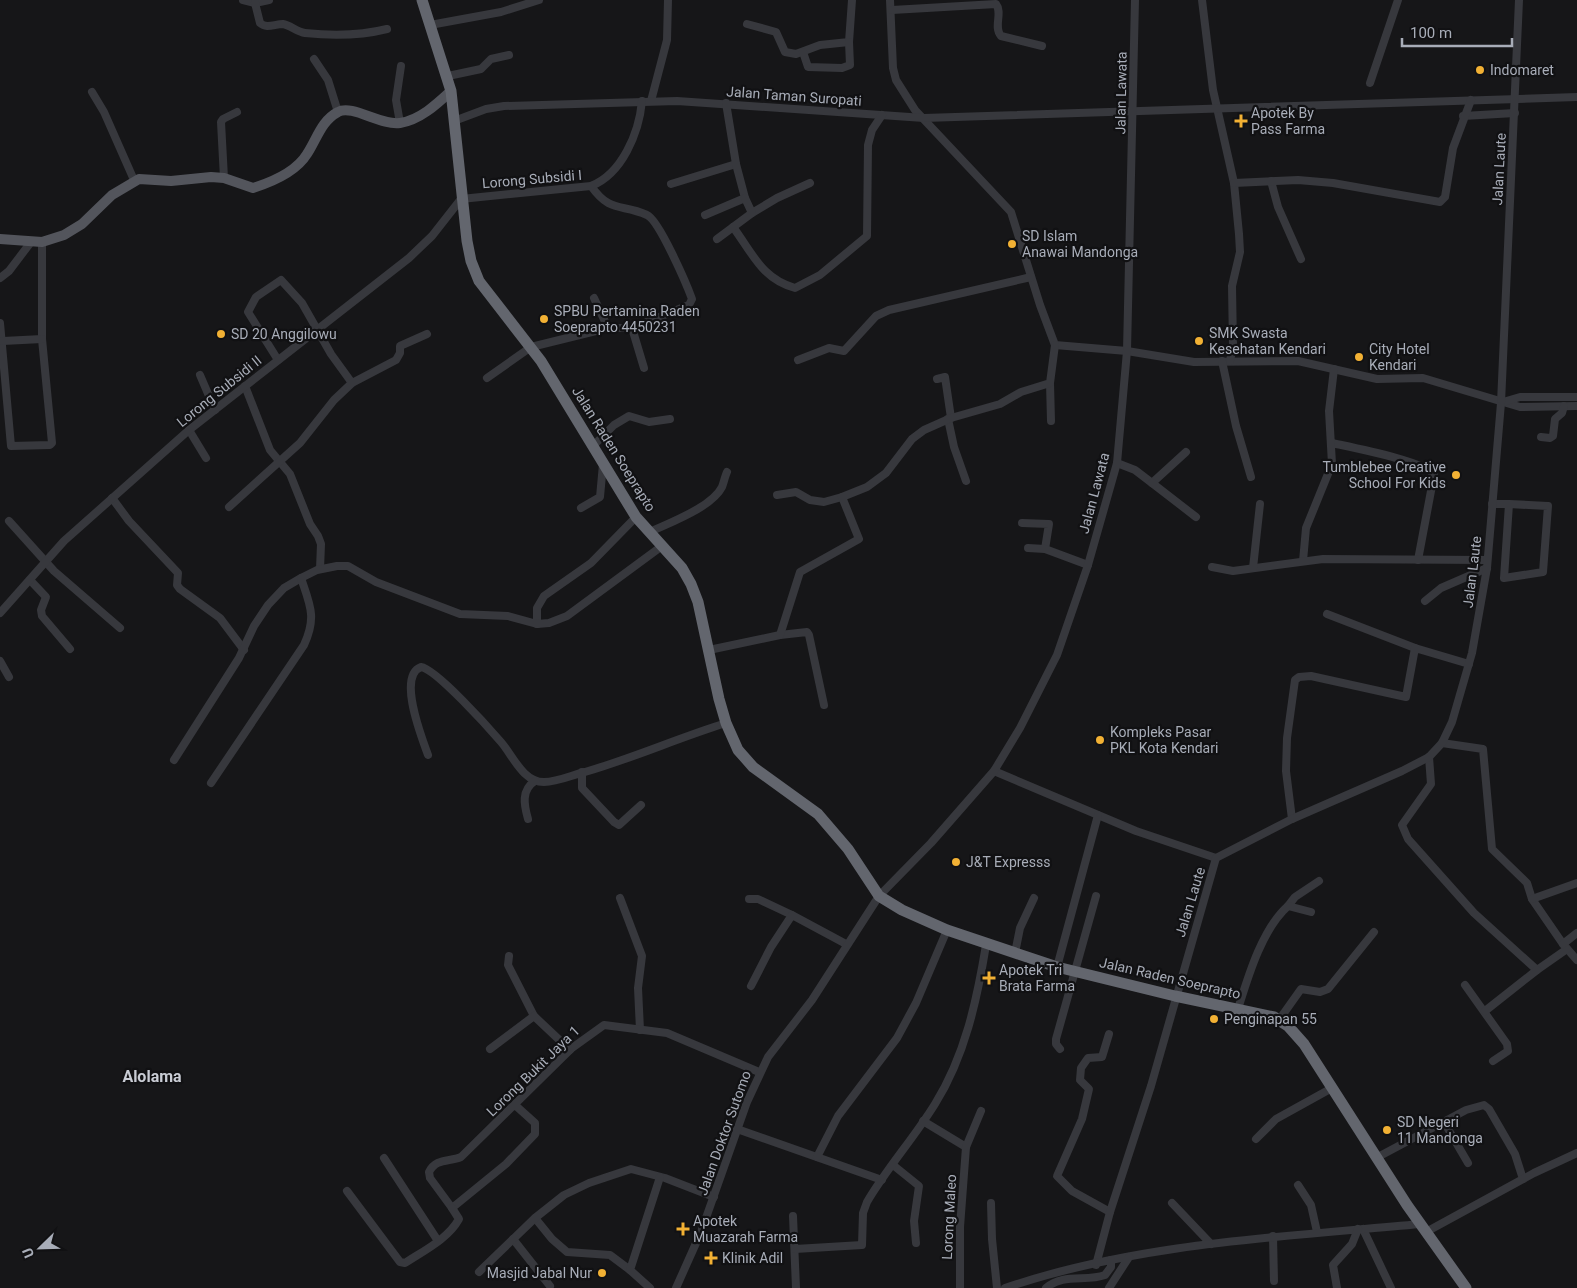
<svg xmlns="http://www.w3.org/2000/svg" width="1577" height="1288" font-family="Roboto,sans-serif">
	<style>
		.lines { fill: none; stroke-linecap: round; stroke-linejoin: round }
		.minor { stroke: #37383d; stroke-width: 8 }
		.major { stroke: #53555c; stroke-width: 10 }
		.highway { stroke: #63666e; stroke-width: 11 }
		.poi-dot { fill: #f2b134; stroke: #111113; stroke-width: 2 }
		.labels { text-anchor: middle; stroke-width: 4.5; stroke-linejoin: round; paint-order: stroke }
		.poi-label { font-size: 14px; fill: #a8adb8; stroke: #111113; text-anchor: start }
		.street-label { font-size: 14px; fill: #a8adb8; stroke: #111113 }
		.quarter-label { font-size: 16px; font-weight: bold; fill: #c9ccd4; stroke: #111113 }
	</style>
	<rect width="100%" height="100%" fill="#161618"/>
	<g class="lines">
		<g class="minor">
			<path d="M243 0 255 3 269 0"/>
			<path d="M890 0 893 68 896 80 915 110 1011 212 1040 305 1055 345 1127 351 1194 362 1298 361 1377 379 1423 378 1520 407 1577 406"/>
			<path d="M1202 0 1213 90 1234 183 1239 234 1240 252 1232 286 1233 346 1230 361"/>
			<path d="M255 3 260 23C267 29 274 24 283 24 290 25 297 32 305 33 333 36 359 36 387 29"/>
			<path d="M892 10 996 4C1003 13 993 27 1001 36L1042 46"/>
			<path d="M747 24 776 32 785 52 796 54 820 45 849 42 852 0"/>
			<path d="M430 25 501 12 539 0"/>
			<path d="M803 52 808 67 842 68 850 65 849 42"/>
			<path d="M314 59 328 80 338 112"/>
			<path d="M448 76 481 69 491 59 509 55"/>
			<path d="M1370 83 1398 0"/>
			<path d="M92 92 104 112 134 180"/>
			<path d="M651 101 667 40 668 0"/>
			<path d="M1463 116 1515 113"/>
			<path d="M454 121 486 109 504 106 677 101 924 118 1577 97"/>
			<path d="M400 123 396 100 401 66"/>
			<path d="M224 178 221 122 223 119 237 112"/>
			<path d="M1271 181 1278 207 1301 259"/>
			<path d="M1234 183 1298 180 1333 183 1440 202 1445 197 1453 148 1471 100"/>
			<path d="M671 184 736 164"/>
			<path d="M591 186C611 214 621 203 647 215 659 220 687 285 692 299L689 305 632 328H608"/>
			<path d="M752 213 777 198 810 183"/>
			<path d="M705 215 745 198 736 164 726 103"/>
			<path d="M733 227C753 254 762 279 795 288L820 275 867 236 868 145 872 130 882 115"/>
			<path d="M717 239 752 213 745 198"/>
			<path d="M0 278 9 271 31 242"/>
			<path d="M0 323 11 446 50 445 52 443 42 339V242"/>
			<path d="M632 328 644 368"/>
			<path d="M3 341 42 339"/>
			<path d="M278 360 248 312 256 297 281 280 302 303 331 354 352 383"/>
			<path d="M798 360 829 348 844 351 876 316 889 310 1031 277"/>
			<path d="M1222 361 1236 426 1251 477"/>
			<path d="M200 375 215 410"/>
			<path d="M487 378 531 347 608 328 594 298"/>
			<path d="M937 379 945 377 951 418"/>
			<path d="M1050 383 1051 421"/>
			<path d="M245 386 270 450 290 474 310 524 318 536 321 544 320 569"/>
			<path d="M1503 402 1520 397H1577"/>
			<path d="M948 419 954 447 966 481"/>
			<path d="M189 430 206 458"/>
			<path d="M1541 437 1550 438 1553 436 1555 419 1562 413 1564 406"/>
			<path d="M1332 443C1350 447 1428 462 1434 475L1418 560"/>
			<path d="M593 446 614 425 629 416 649 422 670 419"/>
			<path d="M1117 463 1135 470 1152 483 1186 452"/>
			<path d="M1152 483 1196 517"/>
			<path d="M777 495 796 492 810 500 824 502 842 497"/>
			<path d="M112 498 129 521 178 573 177 585 180 589 220 618 244 650"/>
			<path d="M1492 504H1509L1504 578 1543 572 1548 506 1509 504"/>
			<path d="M229 507 300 443 334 400 352 383 396 360 400 353V346L427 334"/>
			<path d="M581 508 600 497 603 464"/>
			<path d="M9 521 54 571 120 628"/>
			<path d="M1022 523 1049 524 1045 549"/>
			<path d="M650 532C671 522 712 507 722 487 724 482 725 476 727 472"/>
			<path d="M1028 548 1045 549 1088 565"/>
			<path d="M1303 561 1306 528 1332 464 1329 411 1334 369"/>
			<path d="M1212 567 1233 571 1323 559 1487 560"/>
			<path d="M1253 568 1260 504"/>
			<path d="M30 580 46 597 41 610 42 616 70 649"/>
			<path d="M1425 601 1441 588 1487 568"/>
			<path d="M0 613 64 541 189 430 409 258 432 236 461 199 591 186C622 174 639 133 642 101"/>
			<path d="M1327 614 1415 648"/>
			<path d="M537 624V608L544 596 591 563 636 517"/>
			<path d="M780 635 807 632 809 635 824 705"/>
			<path d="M709 650 780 635 800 572 859 539 842 497 867 487 886 473 912 439 924 430 951 418 1000 404 1021 392 1050 383 1055 345"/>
			<path d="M0 661 9 677"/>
			<path d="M1442 743 1483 749 1492 849 1527 883 1532 899 1563 944 1577 960"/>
			<path d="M428 755C422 738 397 676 421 667 436 669 489 728 501 742 513 756 523 782 544 782 558 782 572 775 585 772 633 758 678 738 726 723"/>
			<path d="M1429 757 1431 784 1402 825 1408 839 1474 913 1537 970 1567 949"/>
			<path d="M174 760 239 658 254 626 268 605 284 588 301 578"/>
			<path d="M994 771 1136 831 1216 858"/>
			<path d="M582 772V788L614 822 619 825 641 805"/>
			<path d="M211 783 304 645C317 617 310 605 301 578L317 570 337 566H348L376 582 460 614 508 616 537 624 549 623 567 616 662 546"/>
			<path d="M528 819C524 805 521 790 535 781"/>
			<path d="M1292 819 1286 771 1287 738 1295 680 1299 677 1311 676 1406 697 1415 648 1469 664"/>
			<path d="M620 898 642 956 638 988 640 1030"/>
			<path d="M749 899H758L792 915"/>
			<path d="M1532 899 1577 883"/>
			<path d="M1288 906 1295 897 1319 881"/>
			<path d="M1563 944 1577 933"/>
			<path d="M1015 953 1020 928 1034 898"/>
			<path d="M509 956 508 965 534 1016"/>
			<path d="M1057 967 1098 815"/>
			<path d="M1465 985 1507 1044 1508 1051 1493 1061"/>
			<path d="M751 986 771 947 792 915 846 944"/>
			<path d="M1238 1009C1248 977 1262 929 1288 906L1311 912"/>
			<path d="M1485 1011 1537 970"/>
			<path d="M1279 1020 1301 989 1320 992 1328 989 1374 932"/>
			<path d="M1109 1034 1102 1057 1088 1058 1081 1068 1080 1080 1089 1089 1082 1119 1057 1176 1072 1191 1110 1212"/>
			<path d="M490 1049 534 1016 570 1050"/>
			<path d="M1060 1049 1056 1044V1039L1096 896"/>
			<path d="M515 1105 535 1123V1134L506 1164 452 1208 430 1178 429 1172C436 1158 449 1162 461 1157L572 1048 604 1025 667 1033 759 1072"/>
			<path d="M923 1121 966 1147"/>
			<path d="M1444 1122 1468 1163"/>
			<path d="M737 1129 882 1180"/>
			<path d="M1256 1139 1276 1119 1332 1088"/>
			<path d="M817 1157 838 1116 897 1038 916 1003 947 930"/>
			<path d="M384 1158 438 1241"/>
			<path d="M1376 1158 1466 1110 1484 1105 1489 1109 1515 1154 1523 1179"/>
			<path d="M893 1165 919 1186 914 1221 916 1243"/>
			<path d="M1298 1185 1311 1205 1317 1232"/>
			<path d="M347 1191 400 1262 405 1263C423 1251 448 1239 459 1219L452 1208"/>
			<path d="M991 1203 992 1239 997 1288"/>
			<path d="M1172 1203 1211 1244"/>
			<path d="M793 1216 796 1288"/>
			<path d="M535 1218 552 1239 567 1252 610 1255 630 1270"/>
			<path d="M1363 1229 1391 1288"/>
			<path d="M1426 1232 1534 1173 1577 1153"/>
			<path d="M1273 1236 1274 1281"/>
			<path d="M513 1239 550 1286"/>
			<path d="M795 1249 862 1245 863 1213 867 1202C887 1168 914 1138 935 1104 965 1056 977 1000 986 945"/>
			<path d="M1096 1265 1110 1212 1151 1086 1216 858 1292 819 1402 771 1429 757 1442 743 1452 722 1472 653 1487 568 1501 403 1519 0"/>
			<path d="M479 1272 535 1218 564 1195 589 1183 631 1169 665 1178 714 1197"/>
			<path d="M650 1288 630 1270 660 1177"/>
			<path d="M676 1288 701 1232 747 1102 768 1057 812 1000 879 896 931 843 994 771 1020 728 1057 655 1088 565 1117 463 1127 351 1135 0"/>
			<path d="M960 1288V1227L966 1147 981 1111"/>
			<path d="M1005 1288C1137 1243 1282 1237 1420 1224"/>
			<path d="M1046 1288C1063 1273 1086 1282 1105 1275L1111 1267V1260"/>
			<path d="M1109 1288 1129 1257"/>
			<path d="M1337 1288 1333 1265 1352 1244 1358 1229"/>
		</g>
		<path class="major" d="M0 239 42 242 64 235 82 224 112 195 139 179 171 181 211 177 224 178 253 188C272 182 296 172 307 154 317 139 321 121 338 112 352 104 381 126 400 123 420 120 437 104 451 91"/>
		<path class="highway" d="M422 0 451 91 467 241 471 261 479 281 541 361 636 517 682 568 691 584 698 602 719 699 726 723 738 750 753 767 818 814 848 849 879 896 902 910 947 930 1057 967 1175 996 1274 1017 1288 1026 1304 1044 1407 1205 1466 1288"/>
	</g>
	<g class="poi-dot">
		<circle cx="1480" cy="70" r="5"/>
		<path d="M1238.5 113.5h5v5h5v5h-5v5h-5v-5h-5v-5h5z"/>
		<circle cx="1012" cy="244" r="5"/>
		<circle cx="544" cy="319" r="5"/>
		<circle cx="221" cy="334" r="5"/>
		<circle cx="1199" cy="341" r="5"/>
		<circle cx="1359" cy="357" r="5"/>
		<circle cx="1456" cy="475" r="5"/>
		<circle cx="1100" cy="740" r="5"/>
		<circle cx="956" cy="862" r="5"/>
		<path d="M986.5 970.5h5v5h5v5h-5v5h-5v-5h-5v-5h5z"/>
		<circle cx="1214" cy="1019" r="5"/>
		<circle cx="1387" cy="1130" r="5"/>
		<path d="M680.5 1221.5h5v5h5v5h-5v5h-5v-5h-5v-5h5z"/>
		<path d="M708.5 1250.5h5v5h5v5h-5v5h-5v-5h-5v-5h5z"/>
		<circle cx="602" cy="1273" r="5"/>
	</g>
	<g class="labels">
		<g class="poi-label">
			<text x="1490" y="75">Indomaret</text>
			<text x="1251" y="118">Apotek By<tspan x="1251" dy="16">Pass Farma</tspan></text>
			<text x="1022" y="241">SD Islam<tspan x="1022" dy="16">Anawai Mandonga</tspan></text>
			<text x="554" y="316">SPBU Pertamina Raden<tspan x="554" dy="16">Soeprapto 4450231</tspan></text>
			<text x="1209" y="338">SMK Swasta<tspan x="1209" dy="16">Kesehatan Kendari</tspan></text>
			<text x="231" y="339">SD 20 Anggilowu</text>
			<text x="1369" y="354">City Hotel<tspan x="1369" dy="16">Kendari</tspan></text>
			<text x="1446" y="472" text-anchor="end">Tumblebee Creative<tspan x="1446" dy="16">School For Kids</tspan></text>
			<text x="1110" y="737">Kompleks Pasar<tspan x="1110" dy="16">PKL Kota Kendari</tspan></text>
			<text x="966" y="867">J&amp;T Expresss</text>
			<text x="999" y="975">Apotek Tri<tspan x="999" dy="16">Brata Farma</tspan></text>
			<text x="1224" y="1024">Penginapan 55</text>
			<text x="1397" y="1127">SD Negeri<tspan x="1397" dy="16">11 Mandonga</tspan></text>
			<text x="693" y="1226">Apotek<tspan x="693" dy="16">Muazarah Farma</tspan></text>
			<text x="722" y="1263">Klinik Adil</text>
			<text x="592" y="1278" text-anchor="end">Masjid Jabal Nur</text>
		</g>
		<g class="street-label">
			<text transform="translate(1121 93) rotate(-89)" y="5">Jalan Lawata</text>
			<text transform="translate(794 96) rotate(4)" y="5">Jalan Taman Suropati</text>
			<text transform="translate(1499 169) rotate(-87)" y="5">Jalan Laute</text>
			<text transform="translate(532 179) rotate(-5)" y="5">Lorong Subsidi I</text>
			<text transform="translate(219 391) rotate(-39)" y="5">Lorong Subsidi II</text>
			<text transform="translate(614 449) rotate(58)" y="5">Jalan Raden Soeprapto</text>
			<text transform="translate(1094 493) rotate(-75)" y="5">Jalan Lawata</text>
			<text transform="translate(1472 572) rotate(-83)" y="5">Jalan Laute</text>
			<text transform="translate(1190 902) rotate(-73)" y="5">Jalan Laute</text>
			<text transform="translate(1170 978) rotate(13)" y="5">Jalan Raden Soeprapto</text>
			<text transform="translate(533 1071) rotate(-44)" y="5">Lorong Bukit Jaya 1</text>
			<text transform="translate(724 1133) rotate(-70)" y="5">Jalan Doktor Sutomo</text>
			<text transform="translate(949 1217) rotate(-87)" y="5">Lorong Maleo</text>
		</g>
		<g class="quarter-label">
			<text x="152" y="1082">Alolama</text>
		</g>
	</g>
	<g transform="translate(40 1248) rotate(247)" stroke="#111113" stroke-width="4" paint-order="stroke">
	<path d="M0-4L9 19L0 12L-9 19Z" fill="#a8adb8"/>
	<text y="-8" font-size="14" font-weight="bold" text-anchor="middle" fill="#a8adb8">U</text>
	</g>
	<path d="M1402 38v8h110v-8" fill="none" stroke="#a8adb8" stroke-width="2.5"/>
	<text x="1410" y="38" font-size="15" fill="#a8adb8" stroke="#111113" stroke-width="4" paint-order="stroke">100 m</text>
</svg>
